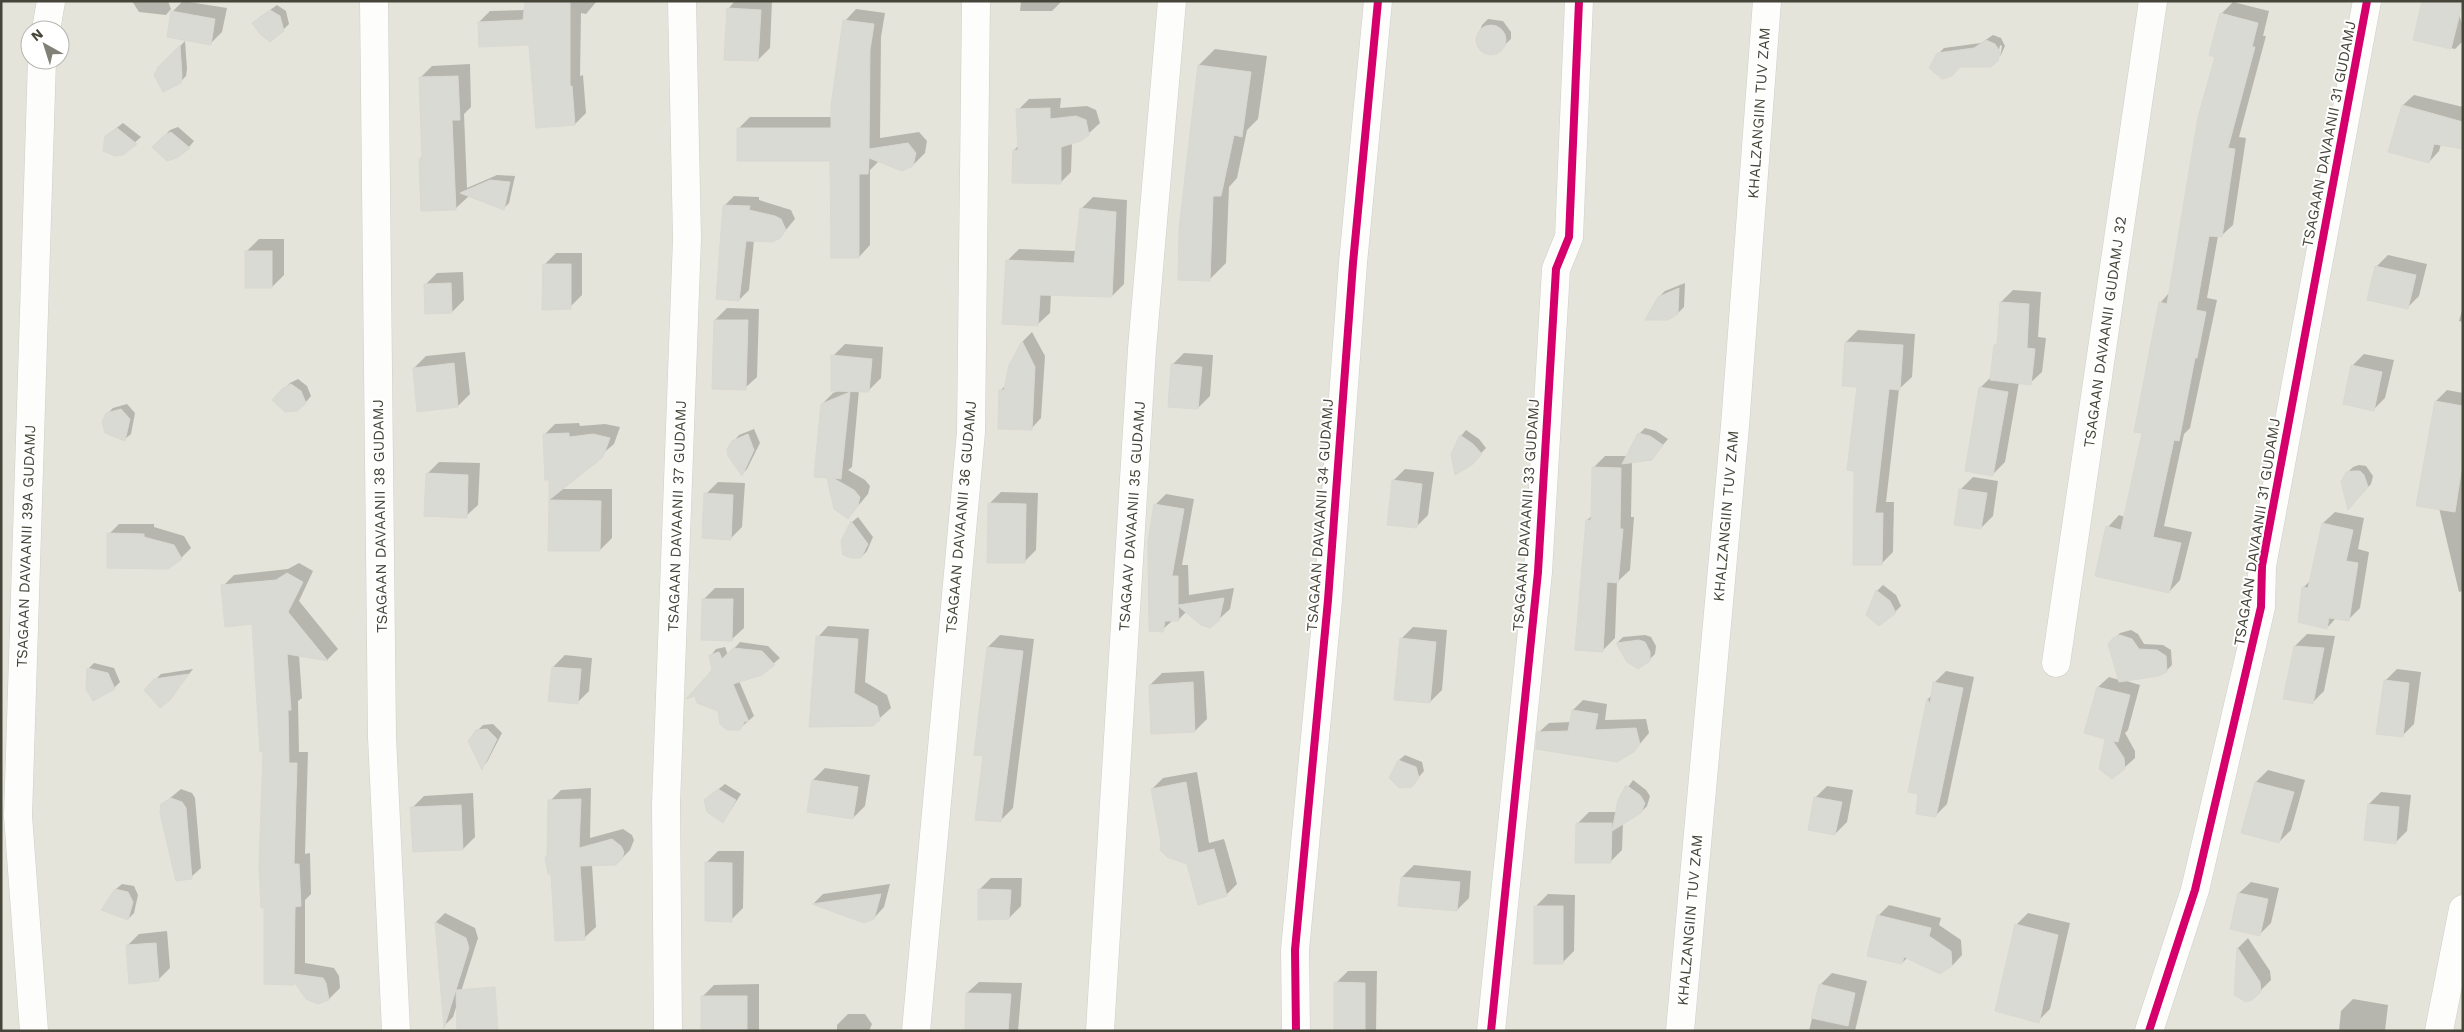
<svg xmlns="http://www.w3.org/2000/svg" width="2464" height="1032" font-family="'Work Sans',sans-serif">
	<style>
		.residential { fill: #e4e4da; fill-rule: evenodd }
		.shadow { fill: #0003 }
		.building { fill: #dadad4; stroke: #d9d8d2 }
		.lines { fill: none; stroke-linecap: round; stroke-linejoin: round }
		.minor-casing { stroke: #cfcfc9; stroke-width: 29 }
		.minor { stroke: #fdfdfc; stroke-width: 28 }
		.cycleway-casing { stroke: #fff; stroke-width: 11 }
		.cycleway { stroke: #d6006c; stroke-width: 8 }
		.labels { text-anchor: middle; stroke-width: 4; stroke-linejoin: round; paint-order: stroke }
		.street-label { font-size: 15px; fill: #464539; stroke: #fff }
	</style>
	<rect width="100%" height="100%" fill="#f1f1ec"/>
	<path class="residential" d="M1 1H2463V1031H1ZM30 30H60V60H30Z"/>
	<g class="shadow">
		<path d="M132 1H168L171 9 166 15 139 12Z"/>
		<path d="M183 1 227 8 222 32 210 44 172 12Z"/>
		<path d="M526 1H597L586 14 581 13 580 76 583 75 586 113 575 124 531 44 479 22 490 11 526 10Z"/>
		<path d="M735 1H772L770 48 758 60 728 9Z"/>
		<path d="M1021 1H1062L1052 11H1020Z"/>
		<path d="M2463 1V6L2458 10 2463 28V41L2455 49 2414 39Z"/>
		<path d="M2233 2 2269 11 2263 36H2266L2239 137 2246 138 2233 225 2221 236H2218L2207 298 2217 300 2190 428 2184 434 2164 526 2192 532 2180 580 2169 592 2108 527 2119 515 2125 517 2143 432 2160 303 2170 292 2216 56 2221 14Z"/>
		<path d="M277 5 286 11 289 24 283 30 260 17Z"/>
		<path d="M856 9 885 13 881 37 880 138 919 132 927 141 925 153 913 165 879 161 870 170V245L859 257 831 160 738 129 750 117H832L845 21Z"/>
		<path d="M1488 19 1503 21 1511 32V39L1499 50 1490 53 1479 46 1478 37 1482 25Z"/>
		<path d="M1993 35 2001 38 2005 46 2000 57 2002 46 2000 45 1997 60 1961 65 1938 54 1944 48 1981 43Z"/>
		<path d="M185 41 187 69 186 76 180 82 159 68Z"/>
		<path d="M1215 49 1267 56 1258 119 1247 130 1237 178 1229 187 1226 263 1209 280 1199 65Z"/>
		<path d="M470 64 471 107 464 114 467 188 497 175 515 176 509 203 503 209 469 196 456 208 420 159 423 156 420 78 432 66Z"/>
		<path d="M2414 95 2463 107V147L2441 144 2439 151 2429 162 2403 105Z"/>
		<path d="M1061 98 1060 108 1087 106 1096 110 1100 123 1088 134 1072 143 1071 172 1060 183 1014 150 1019 145 1018 110 1029 99Z"/>
		<path d="M123 123 141 137 123 153 106 136Z"/>
		<path d="M178 127 194 141 189 147 176 157 154 147 170 130Z"/>
		<path d="M734 196 759 197V200L791 210 795 219 780 237 754 240 749 290 739 300 724 206Z"/>
		<path d="M1093 197 1127 200 1124 284 1112 296 1051 294 1050 313 1038 324 1007 261 1019 249 1076 251 1081 209Z"/>
		<path d="M259 239H284V275L272 287 247 251Z"/>
		<path d="M556 253H582V295L570 307 544 265Z"/>
		<path d="M2388 255 2427 264 2419 296 2407 308 2376 267Z"/>
		<path d="M463 272 464 300 452 312 425 285 437 273Z"/>
		<path d="M1685 283 1684 307 1678 313 1659 297 1665 291Z"/>
		<path d="M2013 290 2041 292 2038 337 2046 338 2042 372 2030 383 2019 382 2005 462 1993 474 1980 388 1992 376 1996 345 1999 342 2001 302Z"/>
		<path d="M2463 307V322L2459 321Z"/>
		<path d="M727 308 759 309 757 377 745 388 715 320Z"/>
		<path d="M1858 330 1915 334 1912 377 1899 389 1886 502H1894L1893 552 1881 564 1858 386 1846 342Z"/>
		<path d="M1032 332 1045 356 1041 418 1031 429 1000 391 1006 385 1010 365 1023 341Z"/>
		<path d="M845 344 883 347 881 378 869 390H859L852 467 848 470 865 480 870 486 868 494 848 518 835 508 822 404 833 393 841 390 833 356Z"/>
		<path d="M465 352 470 394 458 406 414 368 426 356Z"/>
		<path d="M1184 353 1213 355 1210 396 1198 408 1172 365Z"/>
		<path d="M2364 354 2394 360 2385 398 2373 410 2352 366Z"/>
		<path d="M298 379 307 386 311 396 306 402 296 409 273 400 290 383Z"/>
		<path d="M2447 390 2463 393V591L2459 592 2439 508 2418 505 2436 401Z"/>
		<path d="M127 404 135 413 131 434 125 439 107 414 113 408Z"/>
		<path d="M579 423 580 426 605 424 620 427 614 444 561 489H612V538L600 550H549L550 478 544 435 555 424Z"/>
		<path d="M1645 428 1656 431 1668 439 1651 459 1632 462 1631 517H1634L1630 570 1617 582 1615 638 1603 650 1587 520 1592 516 1593 468 1605 456H1628L1639 434Z"/>
		<path d="M754 429 760 443 747 469 742 474 733 442 739 435Z"/>
		<path d="M1466 430 1479 439 1486 448 1472 463 1461 436Z"/>
		<path d="M439 462 480 463 478 505 466 516 427 474Z"/>
		<path d="M2359 465 2366 466 2373 476 2371 484 2349 507 2347 473 2353 467Z"/>
		<path d="M1405 469 1434 472 1428 515 1416 527 1393 481Z"/>
		<path d="M1973 477 1998 481 1993 516 1981 528 1955 524 1961 489Z"/>
		<path d="M718 482 745 483 742 527 730 539 706 494Z"/>
		<path d="M1001 492 1038 493 1036 550 1024 562 989 504Z"/>
		<path d="M1166 494 1194 499 1182 565H1188L1189 595 1234 588 1230 609 1218 620 1187 611 1178 620H1173L1162 630 1155 505Z"/>
		<path d="M2335 512 2364 518 2358 549 2369 552 2360 608 2348 620 2336 618 2327 628 2303 588 2311 580 2323 523Z"/>
		<path d="M858 517 873 537 867 551 861 557 842 541 852 522Z"/>
		<path d="M119 524H154V527L184 536 191 548 181 558 109 534Z"/>
		<path d="M299 563 313 571 299 601 338 649 327 660 299 655 302 698 298 701 299 752H308L305 854 310 853 311 894 305 900V963L334 968 339 976 340 988 329 999 318 1002 310 1001 295 982 294 983 264 751 253 623 223 586 234 575 288 569Z"/>
		<path d="M1883 585 1896 595 1901 606 1895 612 1868 614 1877 591Z"/>
		<path d="M715 588H744V628L732 639 703 600Z"/>
		<path d="M828 626 869 629 865 682 887 695 891 708 872 725 818 637Z"/>
		<path d="M1413 627 1447 630 1442 690 1430 702 1401 639Z"/>
		<path d="M2131 630 2138 634 2144 644 2163 645 2171 650 2172 665 2166 671 2123 680 2140 685 2128 730 2125 733 2135 751V758L2124 768 2106 738 2086 732 2098 687 2109 677 2119 680 2109 645 2120 633Z"/>
		<path d="M2307 634 2335 636 2324 691 2312 703 2295 646Z"/>
		<path d="M1000 635 1034 639 1013 808 1001 820 984 755 988 647Z"/>
		<path d="M1645 635 1651 637 1656 646 1655 654 1649 660 1617 643 1623 637Z"/>
		<path d="M740 642 768 646 780 658 761 674 739 681 754 716 739 729 713 670 711 655 716 649 725 647 728 655Z"/>
		<path d="M565 655 592 658 589 691 577 703 553 667Z"/>
		<path d="M94 663 114 668 120 682 114 688 88 669Z"/>
		<path d="M193 669 169 699 145 690 161 674Z"/>
		<path d="M2397 669 2421 672 2414 724 2402 736 2385 681Z"/>
		<path d="M1204 671 1207 719 1195 731 1150 685 1162 673Z"/>
		<path d="M1946 671 1974 677 1947 804 1935 816 1920 793 1909 791 1928 699 1932 695 1934 683Z"/>
		<path d="M1583 700 1607 704 1605 720 1646 719 1649 733 1634 751 1538 733 1549 723 1571 722 1573 710Z"/>
		<path d="M493 724 502 733 487 762 482 767 477 731 483 725Z"/>
		<path d="M1405 755 1422 762 1424 771 1411 786 1399 760Z"/>
		<path d="M825 768 870 775 865 806 853 818 813 780Z"/>
		<path d="M2268 770 2305 780 2291 830 2279 842 2256 782Z"/>
		<path d="M1197 772 1209 843 1224 839 1237 884 1226 895 1162 842 1152 789 1163 778Z"/>
		<path d="M1633 780 1646 790 1650 796 1647 806 1641 812 1623 823 1622 850 1610 862 1577 824 1589 812H1617L1619 800Z"/>
		<path d="M725 784 741 794 723 822 705 800Z"/>
		<path d="M1827 786 1853 790 1847 822 1835 834 1815 798Z"/>
		<path d="M591 788 590 838 623 829 632 835 634 840 630 850 619 861 592 865 596 927 584 938 546 858 549 855 550 801 561 790Z"/>
		<path d="M181 789 192 793 195 798 201 868 191 877 163 804Z"/>
		<path d="M2381 792 2411 795 2407 831 2395 843 2369 804Z"/>
		<path d="M473 793 475 837 463 849 412 808 424 796Z"/>
		<path d="M718 851H744L743 908 731 920 706 863Z"/>
		<path d="M1414 865 1471 871 1469 898 1457 910 1402 877Z"/>
		<path d="M991 878H1022L1021 906 1009 918 979 890Z"/>
		<path d="M2251 882 2279 888 2271 923 2259 935 2239 893Z"/>
		<path d="M122 884 134 886 138 895 134 913 128 919 116 889Z"/>
		<path d="M890 884 884 907 874 918 864 922 814 903 823 894Z"/>
		<path d="M1548 894 1575 895 1574 951 1562 963 1536 906Z"/>
		<path d="M1889 905 1941 918 1939 925 1961 940 1962 955 1952 966 1908 957 1902 963 1878 916Z"/>
		<path d="M445 913 475 928 478 938 453 1017 445 1025 436 922Z"/>
		<path d="M2028 913 2070 923 2050 1009 2038 1021 2016 925Z"/>
		<path d="M167 931 170 968 158 980 127 946 139 934Z"/>
		<path d="M2248 938 2270 971 2271 980 2260 991 2235 995 2238 948Z"/>
		<path d="M1348 971H1377L1376 1031H1335L1336 983Z"/>
		<path d="M1832 973 1867 981 1855 1031H1809L1820 985Z"/>
		<path d="M979 982 1022 983 1018 1031H966L967 993Z"/>
		<path d="M759 984V1031H703L702 997 714 985Z"/>
		<path d="M2353 999 2388 1005 2385 1031H2339L2341 1011Z"/>
		<path d="M848 1014H865L872 1024 869 1031H837V1025Z"/>
	</g>
	<g class="building">
		<path d="M525 1H570V86H572L575 125 536 128 529 45 479 47 478 22 523 20Z"/>
		<path d="M2422 1H2463L2451 49 2413 40Z"/>
		<path d="M727 8 761 10 758 61 724 60Z"/>
		<path d="M270 10 280 16 284 31 270 42 260 34 252 23Z"/>
		<path d="M171 11 215 19 211 45 167 37Z"/>
		<path d="M2220 13 2258 23 2252 47H2255L2228 148 2235 149 2222 237 2209 236 2196 310 2206 312 2197 358H2195L2179 441 2174 440 2153 537 2181 543 2169 593 2095 576 2106 526 2121 530 2142 433 2134 432 2159 302 2167 304 2198 117 2215 57 2209 55Z"/>
		<path d="M843 20 874 24 870 50 869 149 908 143 916 153 913 166 902 171 869 158 868 174H859V258H831L830 161H737V128H831V106Z"/>
		<circle cx="1491" cy="40" r="15"/>
		<path d="M1986 40 1995 44 2000 52 1998 61 1991 67H1960L1952 76 1942 79 1929 68 1937 53 1974 48Z"/>
		<path d="M180 45 182 76 181 83 163 92 154 75 158 67Z"/>
		<path d="M1198 65 1251 72 1242 137 1234 135 1221 196H1213L1210 281 1178 280 1179 229Z"/>
		<path d="M458 76 460 120H452L456 210 421 211 419 159H422L419 77Z"/>
		<path d="M2402 105 2463 122V149L2434 144 2429 163 2388 152Z"/>
		<path d="M1050 108V119L1076 116 1086 120 1089 135 1081 141 1061 147V184L1012 183 1013 150H1018L1016 109Z"/>
		<path d="M117 128 137 144 123 155 115 156 103 151 105 136Z"/>
		<path d="M171 132 190 148 177 158 167 161 152 147 163 136Z"/>
		<path d="M490 180 510 182 504 210 460 193Z"/>
		<path d="M723 205 750 206 749 210 775 216 781 219 786 230 780 238 773 242 746 241 739 301 716 299Z"/>
		<path d="M1080 208 1116 212 1112 297 1040 295 1038 326 1002 324 1006 260 1074 263Z"/>
		<rect x="245" y="251" width="27" height="37"/>
		<path d="M543 264H571V309L542 310Z"/>
		<path d="M2375 266 2416 275 2408 309 2367 300Z"/>
		<path d="M451 283 452 313 425 314 424 284Z"/>
		<path d="M1679 288 1678 314 1668 320H1645L1658 297Z"/>
		<path d="M2000 302 2029 304 2027 348 2035 349 2031 385 1990 380 1994 345H1997Z"/>
		<path d="M714 320H748L746 390 712 389Z"/>
		<path d="M1022 341 1035 367 1032 430 998 429 999 390H1004L1009 365Z"/>
		<path d="M1845 342 1903 345 1900 390 1889 389 1875 513H1883L1882 565H1853L1854 471 1847 470 1857 387 1842 386Z"/>
		<path d="M831 355 872 359 869 392 831 391Z"/>
		<path d="M454 363 458 407 417 412 413 368Z"/>
		<path d="M1171 364 1202 367 1198 409 1168 407Z"/>
		<path d="M2351 365 2382 372 2374 411 2343 404Z"/>
		<path d="M291 384 301 391 306 403 297 411 285 412 272 400 283 388Z"/>
		<path d="M1979 387 2008 392 1993 476 1965 471Z"/>
		<path d="M850 392 841 479 833 478 854 490 860 497 858 506 848 519 834 509 827 478 814 477 821 404Z"/>
		<path d="M2435 401 2463 406V460L2455 512 2416 506Z"/>
		<path d="M121 409 130 419 125 441 105 433 102 422 106 413Z"/>
		<path d="M569 433V437L593 434 610 438 603 457 549 500V480H545L543 434Z"/>
		<path d="M1638 433 1650 436 1663 445 1652 460 1622 464Z"/>
		<path d="M748 434 754 450 742 476 728 456 727 449 732 441Z"/>
		<path d="M1460 435 1473 444 1482 454 1473 464 1455 475 1451 454Z"/>
		<path d="M1592 467 1621 468 1620 529H1623L1618 583 1607 582 1603 652 1575 650 1586 520H1591Z"/>
		<path d="M2353 471H2360L2364 475 2368 487 2348 510 2341 482 2346 472Z"/>
		<path d="M426 473 468 475 467 518 424 516Z"/>
		<path d="M1392 480 1422 484 1417 528 1387 525Z"/>
		<path d="M1959 489 1987 493 1981 529 1954 525Z"/>
		<path d="M704 493 733 495 731 540 702 538Z"/>
		<path d="M549 500 601 501 600 551H548Z"/>
		<path d="M988 503 1026 504 1025 563H987Z"/>
		<path d="M1154 504 1184 509 1172 576H1178V605L1224 598 1219 621 1210 628 1201 625 1178 606 1179 621H1165L1163 632 1149 631 1148 541Z"/>
		<path d="M851 521 868 544 861 558H852L843 555 841 541Z"/>
		<path d="M2322 523 2353 530 2346 561 2358 563 2349 621 2329 618 2327 629 2298 622 2302 587 2308 588Z"/>
		<path d="M107 533 144 534V537L174 545 182 559 168 569 107 568Z"/>
		<path d="M287 573 303 582 288 612 328 661 287 654 291 710H288L289 763H297L294 864H299L301 906 295 907 294 974 323 978 326 983 329 1000 318 1004 306 999 294 982V985L264 984V908H261L259 864 263 752H260L252 624 225 627 221 585 276 580Z"/>
		<path d="M1876 590 1890 601 1896 613 1879 626 1866 615Z"/>
		<path d="M702 599H733L732 641 701 640Z"/>
		<path d="M2120 635 2132 639 2139 649 2157 650 2166 656 2167 672 2158 676 2119 682 2108 644 2113 638Z"/>
		<path d="M816 636 858 639 854 693 877 706 880 720 873 726 809 727Z"/>
		<path d="M1400 638 1436 642 1430 703 1394 700Z"/>
		<path d="M1639 640 1645 642 1650 652V661L1638 669 1627 662 1616 643Z"/>
		<path d="M2294 646 2324 648 2313 704 2283 699Z"/>
		<path d="M987 647 1023 651 1001 822 975 820 983 756 974 755Z"/>
		<path d="M733 648 762 651 775 665 762 675 733 684 749 722 745 721 740 730H727L720 724 718 711 697 703 695 696 686 699 712 670 709 655 719 652 722 659Z"/>
		<path d="M552 667 581 669 578 704 548 701Z"/>
		<path d="M87 668 108 673 115 689 93 701 86 689Z"/>
		<path d="M189 674 170 700 160 708 144 690 154 679Z"/>
		<path d="M2384 680 2409 683 2403 737 2376 734Z"/>
		<path d="M1193 682 1195 732 1151 734 1149 685Z"/>
		<path d="M1933 682 1963 688 1936 817 1916 814 1918 794 1908 792 1927 698 1930 704Z"/>
		<path d="M2097 687 2130 695 2118 742 2113 741 2124 758 2125 769 2112 779 2099 769 2105 739 2084 733Z"/>
		<path d="M1572 710 1598 714 1595 730 1636 728 1640 744 1634 752 1617 762 1536 749 1537 732 1568 731Z"/>
		<path d="M487 729 497 739 482 770 468 741 476 730Z"/>
		<path d="M1398 760 1416 767 1419 778 1412 787 1399 788 1389 778Z"/>
		<path d="M812 780 858 787 853 819 807 812Z"/>
		<path d="M1186 782 1198 853 1214 849 1227 896 1198 905 1187 864 1167 857 1160 850 1161 842 1151 789Z"/>
		<path d="M2255 782 2294 792 2279 843 2241 833Z"/>
		<path d="M1626 785 1640 795 1645 803 1641 813 1612 831 1618 800Z"/>
		<path d="M718 789 736 800 723 823 707 812 704 800Z"/>
		<path d="M1814 797 1842 802 1835 835 1808 830Z"/>
		<path d="M171 798 182 802 186 808 192 879 176 881 160 813 161 804Z"/>
		<path d="M581 799 579 848 612 839 621 846 624 852 622 859 616 865 580 866 585 940 555 941 551 874H548L545 857H547L548 800Z"/>
		<path d="M2368 804 2399 807 2396 844 2364 840Z"/>
		<path d="M461 805 463 850 413 852 410 807Z"/>
		<path d="M1576 823H1612L1611 863H1575Z"/>
		<path d="M705 862 732 863V922L705 921Z"/>
		<path d="M1401 877 1460 882 1457 911 1398 906Z"/>
		<path d="M115 889 128 892 133 902 128 920 101 910Z"/>
		<path d="M978 889 1011 890 1009 919 978 920Z"/>
		<path d="M2238 893 2268 899 2260 936 2230 929Z"/>
		<path d="M881 894 874 919 864 923 812 904Z"/>
		<rect x="1534" y="906" width="29" height="58"/>
		<path d="M1877 915 1931 928 1929 936 1951 951 1952 966 1940 974 1904 957 1902 964 1867 956Z"/>
		<path d="M435 922 466 938 469 948 444 1028Z"/>
		<path d="M2015 924 2058 935 2039 1023 1995 1011Z"/>
		<path d="M156 943 159 981 129 984 126 945Z"/>
		<path d="M2237 947 2260 982 2261 992 2252 1000 2246 1002 2234 995Z"/>
		<path d="M1334 982 1365 983V1031H1334Z"/>
		<path d="M1819 984 1855 993 1848 1026 1811 1018Z"/>
		<path d="M495 987 498 1031H457L456 990Z"/>
		<path d="M966 993 1011 994 1008 1031H965Z"/>
		<rect x="701" y="996" width="46" height="35"/>
	</g>
	<g class="lines">
		<defs>
			<g id="minor">
				<path d="M374 1 382 737 396 1031"/>
				<path d="M46 30 51 1"/>
				<path d="M2056 663 2153 1"/>
				<path d="M34 1031 18 816 42 60"/>
				<path d="M668 1031 666 804 687 239 682 1"/>
				<path d="M916 1031 971 432 976 1"/>
				<path d="M1100 1031 1142 349 1172 1"/>
				<path d="M1296 1031 1295 950 1328 600 1353 263 1378 1"/>
				<path d="M1491 1031 1538 572 1556 269 1569 237 1579 1"/>
				<path d="M1680 1031 1735 426 1767 1"/>
				<path d="M2149 1031 2195 890 2261 607 2262 566 2367 1"/>
				<path d="M2439 1031 2463 909"/>
			</g>
		</defs>
		<use href="#minor" class="minor-casing"/>
		<use href="#minor" class="minor"/>
		<defs>
			<g id="cycleway">
				<path d="M1296 1031 1295 950 1328 600 1353 263 1378 1"/>
				<path d="M1491 1031 1538 572 1556 269 1569 237 1579 1"/>
				<path d="M2149 1031 2195 890 2261 607 2262 566 2367 1"/>
			</g>
		</defs>
		<use href="#cycleway" class="cycleway-casing"/>
		<use href="#cycleway" class="cycleway"/>
	</g>
	<g class="labels">
		<g class="street-label">
			<text transform="translate(1759 113) rotate(-86)" y="5">KHALZANGIIN TUV ZAM</text>
			<text transform="translate(2329 134) rotate(-79)" y="5">TSAGAAN DAVAANII 31 GUDAMJ</text>
			<text transform="translate(2105 332) rotate(-82)" y="5">TSAGAAN DAVAANII GUDAMJ 32</text>
			<text transform="translate(1320 515) rotate(-86)" y="5">TSAGAAN DAVAANII 34 GUDAMJ</text>
			<text transform="translate(1526 515) rotate(-86)" y="5">TSAGAAN DAVAANII 33 GUDAMJ</text>
			<text transform="translate(380 516) rotate(-91)" y="5">TSAGAAN DAVAANII 38 GUDAMJ</text>
			<text transform="translate(677 516) rotate(-88)" y="5">TSAGAAN DAVAANII 37 GUDAMJ</text>
			<text transform="translate(1132 516) rotate(-86)" y="5">TSAGAAV DAVAANII 35 GUDAMJ</text>
			<text transform="translate(1726 516) rotate(-85)" y="5">KHALZANGIIN TUV ZAM</text>
			<text transform="translate(961 517) rotate(-85)" y="5">TSAGAAN DAVAANII 36 GUDAMJ</text>
			<text transform="translate(2257 532) rotate(-81)" y="5">TSAGAAN DAVAANII 31 GUDAMJ</text>
			<text transform="translate(26 546) rotate(-88)" y="5">TSAGAAN DAVAANII 39A GUDAMJ</text>
			<text transform="translate(1690 920) rotate(-85)" y="5">KHALZANGIIN TUV ZAM</text>
		</g>
	</g>
	<rect width="2464" height="1032" fill="none" stroke="#464539" stroke-width="5"/>
	<g transform="translate(45 45) rotate(321)"><circle r="24" fill="#ffffff" stroke="#b5b5b0"/>
	<path d="M0-4L9 19L0 12L-9 19Z" fill="#828178"/>
	<text y="-8" font-size="14" font-weight="bold" text-anchor="middle" fill="#464539">N</text>
	</g>
</svg>
